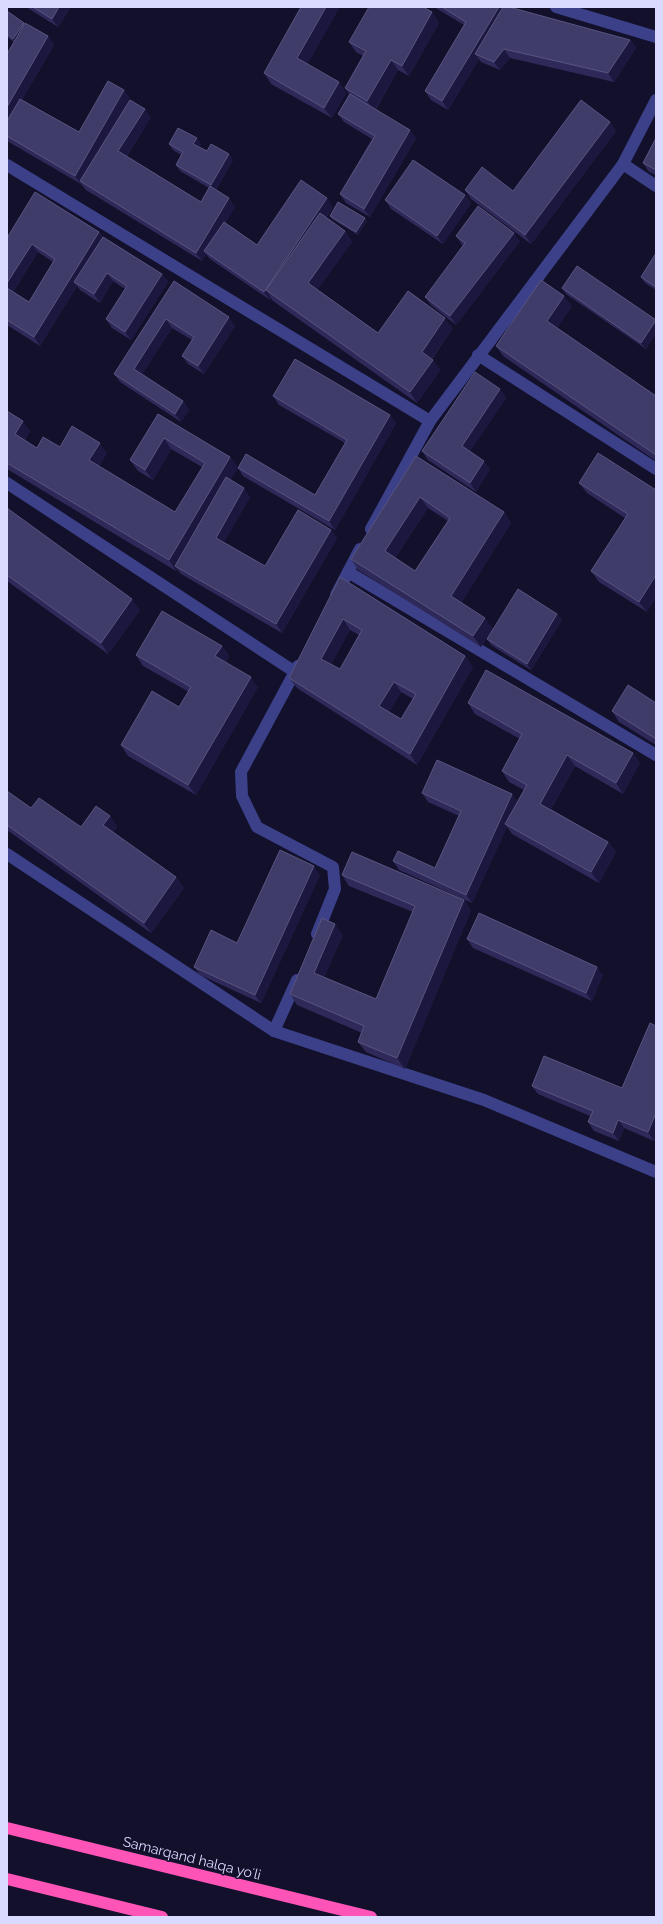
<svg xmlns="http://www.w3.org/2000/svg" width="663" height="1924" font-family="Raleway,sans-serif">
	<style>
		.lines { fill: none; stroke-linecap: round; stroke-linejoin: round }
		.street { stroke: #3b4089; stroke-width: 12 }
		.highway { stroke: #ff54b7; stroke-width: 12 }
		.wall { fill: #2e2958; fill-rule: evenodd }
		.shaded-wall { fill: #1b173e }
		.building { fill: #403c6a; stroke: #585581; fill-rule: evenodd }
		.labels { text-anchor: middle; stroke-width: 3; stroke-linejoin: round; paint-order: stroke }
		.street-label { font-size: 14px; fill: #dad9ff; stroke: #12102a }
	</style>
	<rect width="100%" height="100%" fill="#12102a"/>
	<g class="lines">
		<g class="street">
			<path d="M556 7 656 37"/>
			<path d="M623 164 656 186"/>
			<path d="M7 165 430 421"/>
			<path d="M478 355 656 469"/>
			<path d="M7 483 295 672"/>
			<path d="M371 529 430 421 623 164 656 100"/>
			<path d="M348 572 656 755"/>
			<path d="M336 595 360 549"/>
			<path d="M298 666 241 772 242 796 257 827 333 867 335 889 317 934"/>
			<path d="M7 854 274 1031 484 1100 656 1172"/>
			<path d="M274 1031 297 980"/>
		</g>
		<g class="highway">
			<path d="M7 1828 371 1917"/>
			<path d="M7 1879 162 1917"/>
		</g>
	</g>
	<g class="wall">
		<path d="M26 7H71L58 27Z"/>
		<path d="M434 7H500L501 9 630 40 636 48 614 82 510 58 500 70 481 62 479 59 448 110 431 100 425 91 464 25Z"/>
		<path d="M7 11 25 24 48 36 54 45 22 100 79 132 130 98 122 113 151 117 127 156 201 202 209 188 180 171 176 165 181 155 173 150 169 144 197 138 201 144 199 147 207 151 229 154 233 160 216 190 235 207 225 223 257 245 333 207 326 218 345 231 352 242 317 290 378 333 453 328 432 359 440 370 417 403 273 301 271 298 270 300 210 259 206 254 202 261 86 190 81 184 7 141V54L14 42 7 37Z"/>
		<path d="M432 12 439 23 409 76 398 70 376 109 416 138 370 217 346 203 340 194 372 139 344 122 338 114 349 94 345 88 363 56 356 52 349 42Z"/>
		<path d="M307 64 339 82 346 93 332 118 271 84 264 73Z"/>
		<path d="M610 122 616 131 531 244 471 199 465 190 513 191Z"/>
		<path d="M656 138V175L649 172 643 163Z"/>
		<path d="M465 195 471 203 443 244 391 209 385 200Z"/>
		<path d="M330 216 367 221 358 235 332 219Z"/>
		<path d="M99 232 103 237 162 274 168 282 131 340 112 328 106 319 125 289 113 281 100 303 80 290 77 286 40 346 7 325V238ZM38 252 53 262 29 302 13 292Z"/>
		<path d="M456 236 520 241 456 325 431 305 425 297 463 246 462 245Z"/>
		<path d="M656 253V290L645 283 641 277Z"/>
		<path d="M174 281 235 326 204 374 188 364 182 356 192 340 172 328 142 374 183 401 189 410 181 422 120 382 114 374Z"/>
		<path d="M562 288 656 320V333L646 349 566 294Z"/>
		<path d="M572 306 557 328 656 396V461L503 356 496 346Z"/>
		<path d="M500 389 506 398 470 451 490 469 476 492 428 460 422 451Z"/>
		<path d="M273 396 390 415 396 423 335 530 243 476 238 468 315 495 345 443 279 405Z"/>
		<path d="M7 411 30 431 25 440 37 448 60 447 107 453 99 466 175 512 202 467 171 449 153 480 138 471 130 460 158 414 230 457 238 468 230 480 250 497 224 542 265 566 331 530 337 538 282 633 181 574 177 569 176 571 7 469Z"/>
		<path d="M416 456 504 512 511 523 461 603 493 628 481 647 358 570 351 559ZM428 508 448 521 415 571 395 558Z"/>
		<path d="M579 483 656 490 647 612 599 582 591 571 625 518 587 493Z"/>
		<path d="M7 508 140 610 108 654 7 581Z"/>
		<path d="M340 577 465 656 473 667 417 765 297 688 289 678ZM350 630 359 635 340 669 331 664ZM401 692 413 699 401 719 389 712Z"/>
		<path d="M557 614 562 620 531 670 491 645 487 639Z"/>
		<path d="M222 646 229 656 226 662 258 687 196 795 128 756 121 745 179 707 189 692 143 666 136 655Z"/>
		<path d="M468 703 633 753 640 763 623 794 575 766 551 809 608 842 616 852 599 883 512 834 507 827 472 903 399 870 393 861 435 868 459 816 428 802 422 793 512 794 517 802 524 790 509 782 502 771 520 739 475 714Z"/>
		<path d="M656 703V745L619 722 612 711Z"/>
		<path d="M7 791 31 808 81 827 110 816 117 827 113 832 176 877 184 888 151 933 7 830Z"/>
		<path d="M320 875 261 1003 200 975 194 967 237 943Z"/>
		<path d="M342 875 464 900 471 910 405 1069 366 1052 358 1042 362 1033 297 1005 290 994 343 935 324 977 376 999 413 912 349 886Z"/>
		<path d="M467 939 603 975 592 1001 473 948Z"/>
		<path d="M656 1026V1136L654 1141 624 1128 619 1141 594 1131 588 1122 590 1116 538 1094 532 1086 622 1088Z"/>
	</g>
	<g class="shaded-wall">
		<path d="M59 7H71L58 27 52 19Z"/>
		<path d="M326 7H340L305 69 297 58Z"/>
		<path d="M499 7H500L505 15 475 54 479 59 448 110 442 101Z"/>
		<path d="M432 12 439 23 409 76 402 66Z"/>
		<path d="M24 23 28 29 17 45 13 39Z"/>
		<path d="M48 36 54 45 7 126V107Z"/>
		<path d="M630 40 636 48 614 82 608 73Z"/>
		<path d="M504 49 510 58 500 70 494 62Z"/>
		<path d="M391 60 398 70 374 111 367 101Z"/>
		<path d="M339 82 346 93 332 118 324 108Z"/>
		<path d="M124 90 130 98 82 183 80 181 81 184 75 176Z"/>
		<path d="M145 109 151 117 124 160 118 151Z"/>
		<path d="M610 122 616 131 531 244 525 235Z"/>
		<path d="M410 130 416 138 370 217 364 209Z"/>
		<path d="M197 138 201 144 198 150 193 144Z"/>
		<path d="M229 154 233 160 215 191 211 185Z"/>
		<path d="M465 195 471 203 443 244 437 236Z"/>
		<path d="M229 198 235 207 207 253 204 251 206 254 202 261 196 253Z"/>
		<path d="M327 198 333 207 273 295 266 290 271 298 270 300 264 292Z"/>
		<path d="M365 218 367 221 358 235 356 232Z"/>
		<path d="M345 231 352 242 315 294 308 283Z"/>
		<path d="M99 232 105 240 74 282 77 286 40 346 34 337Z"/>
		<path d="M514 233 520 241 456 325 450 316Z"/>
		<path d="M32 244 38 252 11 295 7 289V283Z"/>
		<path d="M107 273 113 281 100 303 94 294Z"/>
		<path d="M162 274 168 282 131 340 125 332Z"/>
		<path d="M564 296 572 306 554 332 547 321Z"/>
		<path d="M229 317 235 326 204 374 198 366Z"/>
		<path d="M445 318 453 328 429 362 422 352Z"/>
		<path d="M166 319 172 328 140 378 134 369Z"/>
		<path d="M656 321V333L646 349 641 343Z"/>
		<path d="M433 360 440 370 417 403 410 392Z"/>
		<path d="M500 389 506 398 468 454 462 446Z"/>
		<path d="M183 401 189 410 181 422 175 414Z"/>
		<path d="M390 415 396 423 335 530 329 521Z"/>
		<path d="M23 421 30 431 22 445 15 434Z"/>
		<path d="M164 438 171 449 153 480 145 470Z"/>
		<path d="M100 443 107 453 96 471 89 460Z"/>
		<path d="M230 457 238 468 178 567 175 566 177 569 176 571 169 560Z"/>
		<path d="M484 461 490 469 476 492 470 483Z"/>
		<path d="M244 488 250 497 222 546 216 538Z"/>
		<path d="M420 497 428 508 392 562 385 551Z"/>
		<path d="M504 512 511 523 459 607 451 596Z"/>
		<path d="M331 530 337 538 282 633 276 624Z"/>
		<path d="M656 575V598L647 612 639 602Z"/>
		<path d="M132 599 140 610 108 654 101 643Z"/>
		<path d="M557 614 562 620 531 670 527 664Z"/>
		<path d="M485 618 493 628 481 647 473 636Z"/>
		<path d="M343 619 350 630 328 669 321 659Z"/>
		<path d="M222 646 229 656 223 667 215 656Z"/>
		<path d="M465 656 473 667 417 765 410 754Z"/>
		<path d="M251 677 258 687 196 795 188 785Z"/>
		<path d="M394 682 401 692 387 717 379 706Z"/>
		<path d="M633 753 640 763 623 794 616 783Z"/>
		<path d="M567 755 575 766 548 814 540 804Z"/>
		<path d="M512 794 518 803 505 824 507 827 472 903 466 895Z"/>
		<path d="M110 816 117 827 111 836 103 825Z"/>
		<path d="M608 842 616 852 599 883 591 872Z"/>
		<path d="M314 866 320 875 261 1003 255 995Z"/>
		<path d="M176 877 184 888 151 933 144 923Z"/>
		<path d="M464 900 471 910 405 1069 397 1058Z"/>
		<path d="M335 924 343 935 322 983 314 973Z"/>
		<path d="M597 967 603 975 592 1001 586 993Z"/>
		<path d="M656 1113V1136L654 1141 648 1132Z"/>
		<path d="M618 1120 624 1128 619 1141 613 1133Z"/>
	</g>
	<g class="building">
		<path d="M33 7H59L52 19Z"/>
		<path d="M301 7H326L297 58 339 82 324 108 264 73Z"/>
		<path d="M369 7H423L432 12 402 66 391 60 367 101 345 88 366 51 349 42Z"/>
		<path d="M442 7H499L442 101 425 91 466 22Z"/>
		<path d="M503 7H509L630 40 608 73 504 49 494 62 475 54Z"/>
		<path d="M7 11 24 23 13 39 7 34Z"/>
		<path d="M25 23 48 36 7 107V54Z"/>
		<path d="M108 81 124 90 75 176 7 136V121L20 99 79 132Z"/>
		<path d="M350 94 410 130 364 209 340 194 375 136 338 114Z"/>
		<path d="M130 100 145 109 118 151 201 202 210 186 229 198 196 253 80 181Z"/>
		<path d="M581 100 610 122 525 235 465 190 482 167 513 191Z"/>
		<path d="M178 128 197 138 193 144 207 151 211 144 229 154 211 185 176 165 183 152 169 144Z"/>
		<path d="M656 138V170L643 163Z"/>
		<path d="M413 160 465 195 437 236 385 200Z"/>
		<path d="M301 180 327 198 264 292 204 251 224 222 257 245Z"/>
		<path d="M35 192 99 232 34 337 7 320V288L29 302 55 259 32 244 7 283V238Z"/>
		<path d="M338 202 365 218 356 232 330 216Z"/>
		<path d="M478 206 514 233 450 316 425 297 465 243 456 236Z"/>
		<path d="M320 213 345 231 308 283 378 333 408 291 445 318 422 352 433 360 410 392 266 290Z"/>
		<path d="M103 237 162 274 125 332 106 319 127 286 107 273 94 294 74 282Z"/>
		<path d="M656 253V287L641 277Z"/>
		<path d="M577 266 656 320 641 343 562 288Z"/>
		<path d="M541 280 564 296 547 321 656 396V455L496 346Z"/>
		<path d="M174 281 229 317 198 366 182 356 194 337 166 319 134 369 183 401 175 414 114 374Z"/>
		<path d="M295 359 390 415 329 521 238 468 246 454 315 495 347 440 273 396Z"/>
		<path d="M475 372 500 389 462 446 484 461 470 483 422 451Z"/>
		<path d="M7 411 23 421 15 434 37 448 43 437 60 447 72 426 100 443 89 460 175 512 205 463 164 438 145 470 130 460 158 414 230 457 169 560 7 463Z"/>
		<path d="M598 453 656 490V575L639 602 591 571 628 514 579 483Z"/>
		<path d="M416 456 504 512 451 596 485 618 473 636 351 559ZM420 497 450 518 415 571 385 551Z"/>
		<path d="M226 477 244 488 216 538 265 566 298 510 331 530 276 624 175 566Z"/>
		<path d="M7 508 132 599 101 643 7 575Z"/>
		<path d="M340 577 465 656 410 754 289 678ZM343 619 362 630 340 669 321 659ZM394 682 416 694 401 719 379 706Z"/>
		<path d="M518 589 557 614 527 664 487 639Z"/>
		<path d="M162 611 222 646 215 656 251 677 188 785 121 745 152 691 179 707 191 687 136 655Z"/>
		<path d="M486 670 633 753 616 783 567 755 540 804 608 842 591 872 505 824 527 785 502 771 522 734 468 703Z"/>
		<path d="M628 685 656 703V739L612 711Z"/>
		<path d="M437 760 512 794 466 895 393 861 398 851 435 868 461 811 422 793Z"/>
		<path d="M7 791 31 808 39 798 81 827 96 806 110 816 103 825 176 877 144 923 7 825Z"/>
		<path d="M280 850 314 866 255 995 194 967 211 930 237 943Z"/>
		<path d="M352 852 464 900 397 1058 358 1042 364 1026 290 994 322 918 335 924 314 973 376 999 415 906 342 875Z"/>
		<path d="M479 913 597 967 586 993 467 939Z"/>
		<path d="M650 1023 656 1026V1113L648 1132 618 1120 613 1133 588 1122 593 1111 532 1086 544 1056 622 1088Z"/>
	</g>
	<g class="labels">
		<g class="street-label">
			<text transform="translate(192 1858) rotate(14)" y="5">Samarqand halqa yoʻli</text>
		</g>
	</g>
	<rect width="663" height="1924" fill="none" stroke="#dad9ff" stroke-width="16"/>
</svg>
